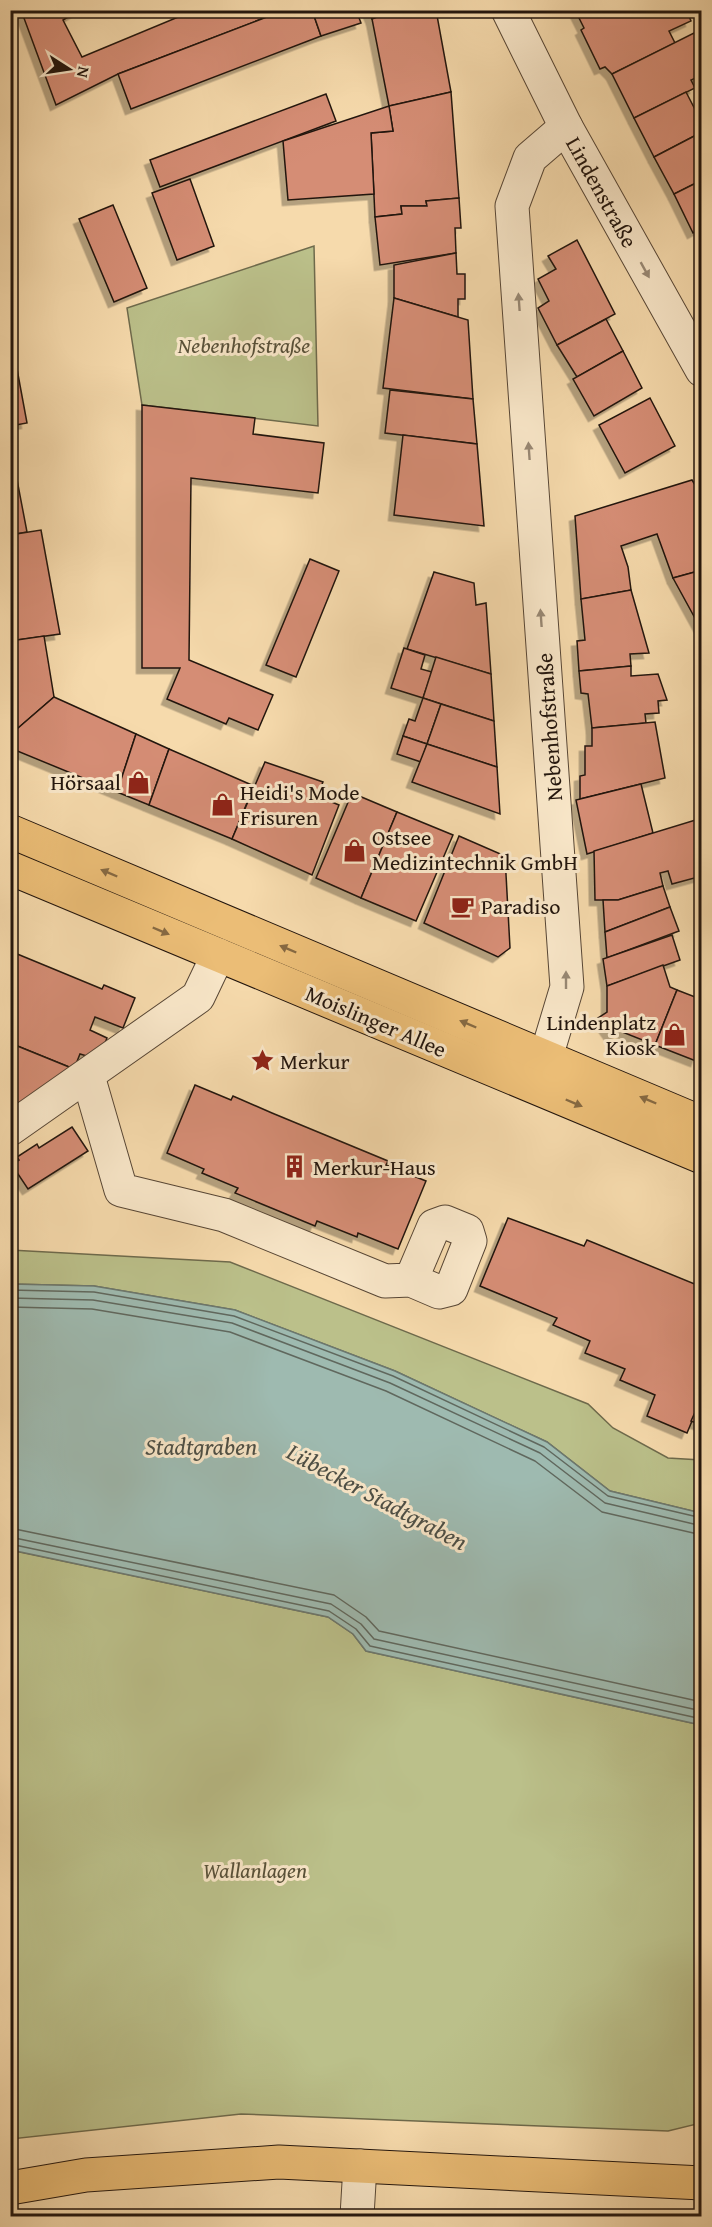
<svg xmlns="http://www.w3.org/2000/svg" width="712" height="2227" font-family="'Gentium Book Plus',serif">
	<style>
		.green { fill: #bbc08a; stroke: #6e6a4c; stroke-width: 1.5 }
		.water { fill: #9ebab0; stroke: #6c786f; stroke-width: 1.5 }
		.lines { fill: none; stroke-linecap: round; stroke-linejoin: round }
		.shore { stroke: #60685e; stroke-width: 1.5 }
		.building { fill: #d58d75; stroke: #22150d; stroke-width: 1.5; filter: url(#shadow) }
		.minor-casing { stroke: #574635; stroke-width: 35 }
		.major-casing { stroke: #22150d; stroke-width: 35 }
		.minor { stroke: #f9e7c9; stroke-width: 33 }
		.major { stroke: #ebbd76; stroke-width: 33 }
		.oneway { fill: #988874 }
		.oneway2 { fill: #866942 }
		.labels { text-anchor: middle; stroke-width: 6; stroke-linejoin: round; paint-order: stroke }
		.street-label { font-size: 22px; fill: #22150d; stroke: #f9e7c9 }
		.park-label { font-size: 22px; font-style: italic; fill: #585139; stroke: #f9e7c9 }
		.poi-label { font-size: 22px; fill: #22150d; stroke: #f9e7c9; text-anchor: start }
		.water-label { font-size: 24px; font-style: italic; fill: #4d4f46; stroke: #f9e7c9 }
	</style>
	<defs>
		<filter id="shadow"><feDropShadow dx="-5.5" dy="5.5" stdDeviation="0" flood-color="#0004"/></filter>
	</defs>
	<rect width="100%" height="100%" fill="#f6daac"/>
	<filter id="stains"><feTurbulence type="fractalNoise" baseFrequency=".00333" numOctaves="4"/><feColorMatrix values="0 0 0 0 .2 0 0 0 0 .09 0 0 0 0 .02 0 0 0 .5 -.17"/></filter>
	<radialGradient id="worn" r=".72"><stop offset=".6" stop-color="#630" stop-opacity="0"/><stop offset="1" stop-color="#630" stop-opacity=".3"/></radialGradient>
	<g class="green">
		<path d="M314 246 318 426 142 405 127 308Z"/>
		<path d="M10 1250 230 1262 588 1404 613 1428 668 1458 701 1460V1513L610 1491 547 1442 395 1371 235 1310 94 1286 11 1284Z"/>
		<path d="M10 1550 328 1617 353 1634 366 1651 701 1725V2123L668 2131 241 2114 11 2139Z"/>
	</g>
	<path class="water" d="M11 1284 94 1286 235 1310 395 1371 547 1442 610 1491 701 1513V1725L366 1651 353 1634 328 1617 11 1550Z"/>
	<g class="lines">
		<g class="shore">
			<path d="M10 1290 94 1292 234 1316 393 1376 544 1447 608 1496 702 1518"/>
			<path d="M10 1298 93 1300 232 1323 390 1383 540 1453 605 1503 702 1526"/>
			<path d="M10 1307 92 1309 230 1332 386 1391 535 1461 602 1512 702 1535"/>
			<path d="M10 1528 334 1595 366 1617 379 1631 702 1702"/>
			<path d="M10 1537 331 1604 361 1624 374 1639 702 1711"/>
			<path d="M10 1544 329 1611 356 1629 370 1646 702 1719"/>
		</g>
	</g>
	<g class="building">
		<path d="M21 10H80L63 20 82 57 195 10H285L118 74 56 105Z"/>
		<path d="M285 10H312L321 36 131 109 118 74Z"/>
		<path d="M312 10H356L361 23 321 36Z"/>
		<path d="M368 10H395L372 19Z"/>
		<path d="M395 10H436L451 92 389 106 372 19Z"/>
		<path d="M575 10H686L691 21 669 31 675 43 612 74 605 67 600 69 581 30 584 28Z"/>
		<path d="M694 33 702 48V75L691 80 695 88 634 118 612 74Z"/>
		<path d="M451 92 459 198 426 201 427 206H401L402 214 375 217 371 133 393 131 389 106Z"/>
		<path d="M686 92 702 123V132L654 157 634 118Z"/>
		<path d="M326 94 336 121 160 187 150 160Z"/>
		<path d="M389 106 393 131 371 133 374 194 288 200 283 141Z"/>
		<path d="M702 132V180L674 194 654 157Z"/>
		<path d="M190 179 214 246 177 260 152 193Z"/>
		<path d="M702 180V228L693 233 674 194Z"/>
		<path d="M459 198 461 228H455L456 253 380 265 375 217 402 214 401 206H427L426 201Z"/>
		<path d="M113 205 147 288 114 302 79 219Z"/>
		<path d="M577 240 615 314 557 345 538 308 549 301 538 279 556 269 548 256Z"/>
		<path d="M456 253 457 274H465V299H458V317L394 298V265Z"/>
		<path d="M394 298 468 320 473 399 383 388Z"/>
		<path d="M606 319 623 351 577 377 557 345Z"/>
		<path d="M10 334 17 369 10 371Z"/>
		<path d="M623 351 642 388 594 416 573 379Z"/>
		<path d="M17 369 27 423 10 426V371Z"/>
		<path d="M390 390 473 399 477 444 385 433Z"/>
		<path d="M650 398 675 446 625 473 599 425Z"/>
		<path d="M142 405 255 418 253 434 324 443 318 493 191 478 189 660 273 695 258 730 229 718 226 724 167 699 180 668H142Z"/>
		<path d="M403 435 477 444 484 526 394 515Z"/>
		<path d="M10 443 27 532 10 535Z"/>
		<path d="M692 480 702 496V570L673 578 657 534 621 546 628 567 631 590 581 599 575 516Z"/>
		<path d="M41 530 60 634 10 641V535Z"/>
		<path d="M310 559 339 571 296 677 266 665Z"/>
		<path d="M702 570V631L673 578Z"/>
		<path d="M434 572 474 583 476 605 486 603 491 674 407 649Z"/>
		<path d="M631 590 649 653 630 654 631 666 579 671 577 641 585 640 581 599Z"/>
		<path d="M44 636 54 697 10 735V641Z"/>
		<path d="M404 648 425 655 421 669 432 672 423 698 391 688Z"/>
		<path d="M436 657 491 674 494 721 423 698Z"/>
		<path d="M631 666V676L658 674 667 700 658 701 659 713 645 714 646 723 592 728 588 694 581 693 579 671Z"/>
		<path d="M54 697 136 734 117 792 10 748V735Z"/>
		<path d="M423 698 441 704 427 744 403 736 409 719 415 721Z"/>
		<path d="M441 704 494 721 497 767 427 744Z"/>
		<path d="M655 722 665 778 580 799V776L585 775V746H592V728Z"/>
		<path d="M136 734 169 749 149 805 117 792Z"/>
		<path d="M403 736 427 744 421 762 397 754Z"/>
		<path d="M427 744 497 767 500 814 412 782Z"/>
		<path d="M169 749 254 786 232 839 149 805Z"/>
		<path d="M265 762 323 782 317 796 339 805 312 875 232 839Z"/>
		<path d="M641 784 653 833 587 854 576 800Z"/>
		<path d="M352 793 397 812 361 898 316 878Z"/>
		<path d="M397 812 453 835 416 921 361 898Z"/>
		<path d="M702 818V876L672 884 668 871 660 873 663 886 618 900H595L594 851Z"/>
		<path d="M459 836 505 856 510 948 498 957 424 923Z"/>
		<path d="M663 886 670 907 605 932 603 900H618Z"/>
		<path d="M670 907 679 931 607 958 605 932Z"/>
		<path d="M672 935 680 960 607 986 603 959Z"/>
		<path d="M10 951 102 989 104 985 135 998 123 1028 95 1017 90 1030 107 1038 103 1048 90 1057 80 1054 74 1069 10 1043Z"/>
		<path d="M663 965 670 987 677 990 655 1045 620 1031 611 1036 598 1018 607 1012V986Z"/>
		<path d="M677 990 695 997 696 992 702 994V1044L696 1061 655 1045Z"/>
		<path d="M10 1043 74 1069 10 1119Z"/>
		<path d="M195 1085 231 1100 233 1096 272 1113 388 1161 386 1165 426 1181 398 1249 358 1233 357 1237 317 1221 315 1226 235 1193 238 1188 202 1173 204 1169 167 1153Z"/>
		<path d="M72 1127 88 1151 28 1189 12 1165 19 1160 17 1157 37 1144 39 1148Z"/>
		<path d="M508 1218 584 1246 587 1240 702 1287V1397L687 1433 647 1416 655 1395 620 1380 625 1369 585 1353 590 1341 553 1325 557 1318 480 1286Z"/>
		<path d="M702 1397V1425L691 1421Z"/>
	</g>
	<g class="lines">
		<defs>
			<g id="minor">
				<path d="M508 10 566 127 702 370"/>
				<path d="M546 1057 567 987 512 206 530 158 566 127"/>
				<path d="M88 1076 121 1190 224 1215 385 1281 411 1280 439 1292 451 1289 470 1241 467 1231 445 1222 434 1226 411 1280"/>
				<path d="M10 1129 198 997 218 955"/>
				<path d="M357 2216 360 2166"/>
			</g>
			<g id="major">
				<path d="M10 831 702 1123"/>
				<path d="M10 868 702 1157"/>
				<path d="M10 2188 86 2175 279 2162 702 2183"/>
			</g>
		</defs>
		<use href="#minor" class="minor-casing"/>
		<use href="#major" class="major-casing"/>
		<use href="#minor" class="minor"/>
		<use href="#major" class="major"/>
	</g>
	<defs><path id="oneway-solid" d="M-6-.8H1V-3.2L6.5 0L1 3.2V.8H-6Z" transform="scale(1.5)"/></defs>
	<g class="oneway">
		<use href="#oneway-solid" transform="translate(645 270) rotate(61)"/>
		<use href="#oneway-solid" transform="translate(519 302) rotate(-94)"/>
		<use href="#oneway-solid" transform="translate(529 451) rotate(-94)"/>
		<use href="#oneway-solid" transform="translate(541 618) rotate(-94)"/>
		<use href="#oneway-solid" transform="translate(566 980) rotate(-90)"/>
	</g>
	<g class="oneway2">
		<use href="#oneway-solid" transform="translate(109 873) rotate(-157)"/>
		<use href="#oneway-solid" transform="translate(161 931) rotate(23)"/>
		<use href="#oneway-solid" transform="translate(288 949) rotate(-157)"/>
		<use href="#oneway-solid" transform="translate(468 1024) rotate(-157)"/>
		<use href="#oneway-solid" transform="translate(648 1100) rotate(-157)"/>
		<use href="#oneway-solid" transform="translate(574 1103) rotate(23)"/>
	</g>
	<defs>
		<symbol id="shop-bare" viewBox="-9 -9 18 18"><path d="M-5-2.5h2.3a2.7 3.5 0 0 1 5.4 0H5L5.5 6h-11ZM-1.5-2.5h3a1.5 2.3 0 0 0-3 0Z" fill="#8f2418" stroke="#f9e7c9" stroke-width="2.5" paint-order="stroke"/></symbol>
		<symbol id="cafe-bare" viewBox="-9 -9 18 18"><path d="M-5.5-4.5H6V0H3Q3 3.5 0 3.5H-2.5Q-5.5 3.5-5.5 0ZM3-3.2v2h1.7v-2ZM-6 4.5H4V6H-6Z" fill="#8f2418" stroke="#f9e7c9" stroke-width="2.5" paint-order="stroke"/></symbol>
		<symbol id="sight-bare" viewBox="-9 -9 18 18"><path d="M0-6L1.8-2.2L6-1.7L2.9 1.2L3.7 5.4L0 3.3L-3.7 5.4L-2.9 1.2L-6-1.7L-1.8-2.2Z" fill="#8f2418" stroke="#f9e7c9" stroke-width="2.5" paint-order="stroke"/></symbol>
		<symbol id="building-bare" viewBox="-9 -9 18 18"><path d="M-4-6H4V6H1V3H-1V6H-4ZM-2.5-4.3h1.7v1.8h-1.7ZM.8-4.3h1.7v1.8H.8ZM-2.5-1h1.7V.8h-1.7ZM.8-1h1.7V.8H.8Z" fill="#8f2418" stroke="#f9e7c9" stroke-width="2.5" paint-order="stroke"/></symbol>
	</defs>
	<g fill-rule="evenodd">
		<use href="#shop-bare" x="122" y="766" width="33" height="33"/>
		<use href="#shop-bare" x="206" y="788" width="33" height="33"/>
		<use href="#shop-bare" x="338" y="834" width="33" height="33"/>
		<use href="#cafe-bare" x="446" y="890" width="33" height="33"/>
		<use href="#shop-bare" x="658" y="1018" width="33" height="33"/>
		<use href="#sight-bare" x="246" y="1044" width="33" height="33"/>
		<use href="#building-bare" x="278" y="1150" width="33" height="33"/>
	</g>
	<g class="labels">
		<g class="street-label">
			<text transform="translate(602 192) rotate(61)" y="8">Lindenstraße</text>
			<text transform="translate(549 727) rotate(-94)" y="8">Nebenhofstraße</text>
			<text transform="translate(376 1021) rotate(23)" y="8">Moislinger Allee</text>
		</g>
		<g class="park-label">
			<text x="244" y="353">Nebenhofstraße</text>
			<text x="255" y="1878">Wallanlagen</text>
		</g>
		<g class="poi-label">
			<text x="121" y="790" text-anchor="end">Hörsaal</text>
			<text x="240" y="800">Heidi's Mode<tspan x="240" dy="25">Frisuren</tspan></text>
			<text x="372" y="845">Ostsee<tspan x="372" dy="25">Medizintechnik GmbH</tspan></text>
			<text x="481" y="914">Paradiso</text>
			<text x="656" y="1030" text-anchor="end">Lindenplatz<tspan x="656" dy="25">Kiosk</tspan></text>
			<text x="280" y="1069">Merkur</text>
			<text x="313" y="1175">Merkur-Haus</text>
		</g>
		<g class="water-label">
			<text x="201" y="1455">Stadtgraben</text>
			<text transform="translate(377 1497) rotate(28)" y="8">Lübecker Stadtgraben</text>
		</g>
	</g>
	<rect width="712" height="2227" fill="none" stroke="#f6daac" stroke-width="36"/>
	<rect x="12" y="12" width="688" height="2203" fill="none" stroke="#22150d" stroke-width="3"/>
	<rect x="18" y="18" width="676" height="2191" fill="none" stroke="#22150d" stroke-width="1.5"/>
	<g transform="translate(69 69) rotate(102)" stroke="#f9e7c9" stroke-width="4.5" paint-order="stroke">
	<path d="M0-4.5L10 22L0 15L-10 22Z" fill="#22150d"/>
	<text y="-9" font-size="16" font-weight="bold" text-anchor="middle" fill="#22150d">N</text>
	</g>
	<rect width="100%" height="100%" filter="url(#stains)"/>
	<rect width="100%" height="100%" fill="url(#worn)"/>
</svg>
